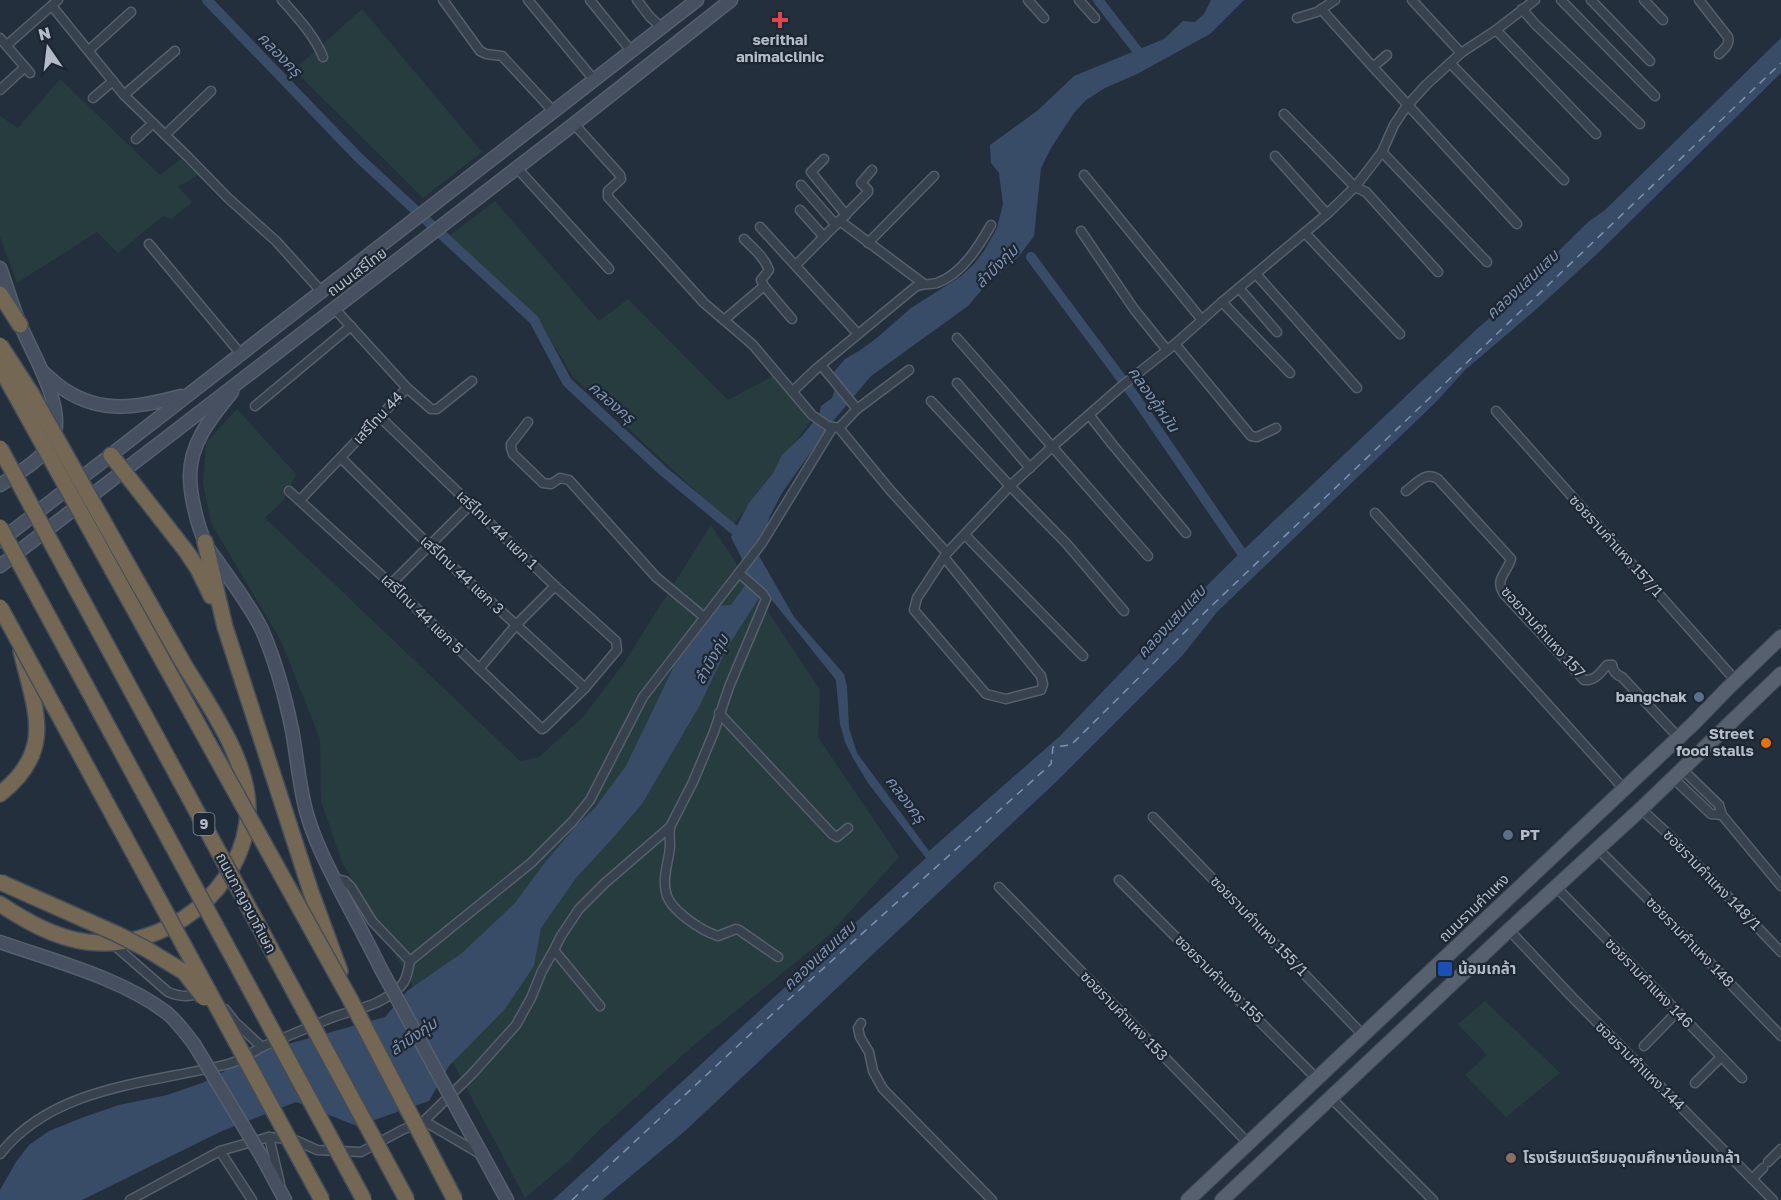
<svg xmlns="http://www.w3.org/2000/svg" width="1781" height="1200" font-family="'Golos Text','Noto Sans Thai',sans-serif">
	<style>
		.green { fill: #263c3f }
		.water { fill: #394c67 }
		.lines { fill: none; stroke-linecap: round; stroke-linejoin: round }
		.canal { stroke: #394c67; stroke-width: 10 }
		.ferry { stroke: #7c92b1; stroke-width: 1.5; stroke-dasharray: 8 6; stroke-linecap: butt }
		.minor-casing { stroke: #565f6c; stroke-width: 11 }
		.secondary-casing { stroke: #565f6c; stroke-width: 15 }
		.primary-casing { stroke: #414a57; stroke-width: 16 }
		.motorway-casing { stroke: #434c59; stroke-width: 18 }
		.minor { stroke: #38414e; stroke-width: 8 }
		.secondary { stroke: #465061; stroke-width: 12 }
		.primary { stroke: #56606e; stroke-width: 14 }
		.motorway { stroke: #746855; stroke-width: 15 }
		.secondary-bridge-casing { stroke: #565f6c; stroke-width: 15; stroke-linecap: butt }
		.motorway-bridge-casing { stroke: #434c59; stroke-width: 18; stroke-linecap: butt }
		.secondary-bridge { stroke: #465061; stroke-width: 12 }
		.motorway-bridge { stroke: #746855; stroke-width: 15 }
		.health-dot { fill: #e0444e; stroke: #1d2633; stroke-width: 2 }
		.service-dot { fill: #5c6f8a; stroke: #1d2633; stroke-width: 2 }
		.food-dot { fill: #e8710a; stroke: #1d2633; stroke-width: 2 }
		.transit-dot { fill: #1a4fb4; stroke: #1d2633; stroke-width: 2 }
		.education-dot { fill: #8d6e63; stroke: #1d2633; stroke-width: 2 }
		.labels { text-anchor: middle; stroke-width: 4.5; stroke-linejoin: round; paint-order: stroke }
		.shield { fill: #1d2633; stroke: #878f9c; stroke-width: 1.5 }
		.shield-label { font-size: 14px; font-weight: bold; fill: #b4bcc9 }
		.poi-label { font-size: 15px; font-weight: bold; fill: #b4bcc9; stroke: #1d2633; text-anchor: start }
		.street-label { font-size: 15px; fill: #b4bcc9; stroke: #1d2633 }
		.water-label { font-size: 16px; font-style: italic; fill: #7c92b1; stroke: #1d2633 }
	</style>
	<rect width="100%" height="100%" fill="#242f3e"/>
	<g class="green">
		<path d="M362 9 482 152 423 198 294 70Z"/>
		<path d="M60 79 160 175 181 159 198 175 178 187 192 202 171 219 163 216 118 253 97 232 17 283 0 237V116L18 128Z"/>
		<path d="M495 201 599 321 628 299 728 400 773 376 811 421 733 526 573 377 537 317 449 236Z"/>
		<path d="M237 409 296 474 283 501 265 518 520 761 539 757 583 717 624 663 711 525 820 690 818 737 899 857 828 936 694 1045 595 1134 570 1160 525 1198 401 965 342 862 321 801 320 739 281 641 211 523 203 483 206 443Z"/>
		<path d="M1485 1001 1560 1073 1506 1117 1465 1075 1487 1055 1458 1024Z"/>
	</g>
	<path class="water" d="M1211 0H1244L1210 34 1137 74 1105 88 1086 100 1074 113 1051 148 1041 168 1034 236 1019 256 984 287 968 306 871 376 834 420 829 422V432L813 449 782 493 770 516 766 528 754 547 794 617 844 674 847 687 849 728 857 753 929 851 1060 736 1154 638 1241 552 1478 328 1498 311 1588 222 1605 210 1781 38V73L1597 254 1532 313 1465 370 1436 402 1217 612 1182 656 1058 780 685 1131 602 1200H553L926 858 868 783 853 758 845 742 840 724 836 680 764 590 727 648 700 705 642 804 612 839 576 878 541 928 534 966 505 1009 449 1066 429 1101 357 1126 296 1102 222 1131 82 1200H0V1190L16 1162 29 1145 49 1131 84 1117 119 1105 167 1095 202 1083 263 1051 385 1017 407 991 462 953 515 903 543 865 575 827 594 809 626 766 674 666 719 606 731 605 748 581 743 561 731 537 749 503 773 473 782 455 802 436 819 415 821 406 832 398 837 383 833 373 845 359 859 351 878 337 911 308 960 277 974 264 984 251 997 228 1003 204 999 173 991 163 990 145 1037 111 1074 76 1164 39 1183 21 1195 22 1204 14Z"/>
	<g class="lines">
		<g class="canal">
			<path d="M207 0 358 157 534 320 567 382 663 471 744 538"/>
			<path d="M1098 0 1143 58"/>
			<path d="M1031 257 1135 397 1248 562"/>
		</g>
		<path class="ferry" d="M572 1200 758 1027 1051 764 1053 747 1071 745 1202 615 1781 63"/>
		<defs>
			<g id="minor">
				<path d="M282 0C297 17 315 36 323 57"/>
				<path d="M443 0 480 51 486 54 502 56 554 112"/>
				<path d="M528 0 595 81"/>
				<path d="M590 0 632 52"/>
				<path d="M637 0 650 17 662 28"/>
				<path d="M1028 0 1044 18"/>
				<path d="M1079 0 1095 18"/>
				<path d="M1412 0 1461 53"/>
				<path d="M1561 0 1655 96"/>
				<path d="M1591 0 1650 61"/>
				<path d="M1644 0 1663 20"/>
				<path d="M1699 0 1728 37C1730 45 1724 49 1719 54"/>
				<path d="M52 6 124 95 188 157 228 198 276 241 321 291"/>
				<path d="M1321 9 1373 67"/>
				<path d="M1522 9 1536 25 1640 124"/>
				<path d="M1297 18 1317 12 1335 0"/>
				<path d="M1496 30 1596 134"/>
				<path d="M0 38 30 73"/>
				<path d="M7 45 58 0"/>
				<path d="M89 50 131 12"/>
				<path d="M1387 55 1373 67 1517 224"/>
				<path d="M1450 63 1564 180"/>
				<path d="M0 90 25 67"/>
				<path d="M124 95 175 51"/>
				<path d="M93 98 113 81"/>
				<path d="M1284 114 1355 187 1366 192 1438 272"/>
				<path d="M574 124 620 175 621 179 608 191V197L704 303 724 320"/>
				<path d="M165 135 211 91"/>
				<path d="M136 139 153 123"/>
				<path d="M1382 152 1487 262"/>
				<path d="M1275 156 1327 214"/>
				<path d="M824 159 811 172 846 215"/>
				<path d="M517 168 609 269"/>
				<path d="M1084 175 1202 320"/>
				<path d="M801 185 836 225"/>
				<path d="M800 210 824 237"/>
				<path d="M840 221 924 284"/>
				<path d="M760 227 858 334"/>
				<path d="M1081 231 1134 309 1167 350"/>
				<path d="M1305 233 1400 334"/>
				<path d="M744 239C754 249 764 257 769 270L761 280 764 286"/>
				<path d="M868 243 934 176"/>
				<path d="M149 244 240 353"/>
				<path d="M796 265 868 192V190L861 183 872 170"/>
				<path d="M1256 274 1357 388"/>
				<path d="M1239 288 1277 332"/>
				<path d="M1222 302 1290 373"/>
				<path d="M334 308 407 388 431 409H437L472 381"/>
				<path d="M792 319 764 286 724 320 753 345 812 415 828 426 839 428 890 490 947 553"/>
				<path d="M957 338 1148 556"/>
				<path d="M1175 344 1251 436 1257 437 1276 428"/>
				<path d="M821 365 857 409"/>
				<path d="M957 383 1030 468"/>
				<path d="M793 391 816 369 914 288C921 283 929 285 937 283 962 274 979 246 991 225"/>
				<path d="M931 401 1010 486 1066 543 1124 611"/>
				<path d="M255 406 351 326"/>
				<path d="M1496 411 1736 681"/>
				<path d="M1090 416 1112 444 1186 533"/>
				<path d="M528 422 511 444V448L513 454 543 483 551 484 560 478 569 480 656 577 704 617"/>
				<path d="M839 428 857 409 909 370"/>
				<path d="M341 458 429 545 585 688"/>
				<path d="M289 491 391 584 542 729 544 728 585 688 617 650 616 641 555 586 380 417"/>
				<path d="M1406 491C1417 483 1425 471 1438 479L1511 559C1507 573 1494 579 1504 594L1584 680C1595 681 1600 673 1607 665H1612"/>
				<path d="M300 500 407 388"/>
				<path d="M1375 513 1624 789"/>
				<path d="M965 535 1083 656"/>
				<path d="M944 557 1041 676 1043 684 1041 690 1006 699 986 694 914 610 917 598 944 557 947 553 1010 486 1053 446 1123 385 1175 344 1222 302 1327 214 1355 187 1382 152 1394 125 1406 107 1426 85 1461 53 1496 30 1535 0"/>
				<path d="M391 584 470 505"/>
				<path d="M1612 665C1613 671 1616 675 1622 677L1679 738"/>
				<path d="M479 669 516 625 555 586"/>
				<path d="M719 713 832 834 837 837 848 828"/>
				<path d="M1673 778 1711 814 1722 815 1719 805 1682 769"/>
				<path d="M1641 809 1666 832 1781 952"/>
				<path d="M1722 815 1781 886"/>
				<path d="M1153 817 1364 1036"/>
				<path d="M670 827C669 833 670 840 670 846 669 861 662 877 666 892 669 910 702 931 718 936L736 929 739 930 778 957"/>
				<path d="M1598 849 1654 905 1781 1036"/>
				<path d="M334 879 345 881 351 887 372 921 410 961"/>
				<path d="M1119 880 1317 1079"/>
				<path d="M999 887 1249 1144"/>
				<path d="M1557 888 1742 1078"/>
				<path d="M1509 930 1572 997 1773 1200"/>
				<path d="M113 944 168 992C182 998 190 996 204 993"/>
				<path d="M554 950 561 936 579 909 605 883 670 827 693 782 714 732 729 687 766 599 763 594 739 573"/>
				<path d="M225 1009 235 1022 262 1047"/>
				<path d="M861 1023 858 1028 860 1037 869 1052 873 1071 883 1089 992 1200"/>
				<path d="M1644 1046 1677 1012"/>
				<path d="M1695 1083 1721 1057"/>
				<path d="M1331 1098 1433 1200"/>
				<path d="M424 1121 482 1155"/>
				<path d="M269 1137 280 1184"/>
				<path d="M220 1151 269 1137 295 1140 317 1150 361 1152 402 1130 424 1121 472 1074 516 1025 531 998 542 971 554 950 600 1006"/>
				<path d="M0 1154C55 1085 150 1084 228 1064 241 1061 252 1052 264 1046 286 1037 309 1027 331 1018 358 1008 379 1007 401 986 407 980 408 970 410 961L531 863 573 821 590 800 643 697 762 543 833 427"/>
				<path d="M1768 1162 1781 1149"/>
				<path d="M1752 1179 1763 1168"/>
				<path d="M130 1200 220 1151 252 1200"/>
			</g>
			<g id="secondary">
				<path d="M0 268C7 286 12 306 20 324 32 354 68 409 52 441 42 460 18 473 0 485"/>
				<path d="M43 372C50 378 57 385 65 390 103 415 140 407 181 396"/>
				<path d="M232 392C212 417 190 442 190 476 190 494 197 525 205 542 208 550 215 557 220 565 234 585 251 607 262 630 276 662 285 696 292 730 297 757 299 784 306 811 314 840 328 867 342 894 356 920 369 945 382 971"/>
				<path d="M0 541 697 0"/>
				<path d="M0 566 574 124 731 0"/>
				<path d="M0 942C54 961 121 978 167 1013 177 1021 186 1034 194 1044"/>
				<path d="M467 1127 507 1200"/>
				<path d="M262 1157 285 1200"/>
			</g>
			<g id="primary">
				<path d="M1188 1200 1693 724 1728 688 1781 637"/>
				<path d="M1222 1200 1509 930 1641 809 1781 674"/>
			</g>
			<g id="motorway">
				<path d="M0 294 20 325"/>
				<path d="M111 455 186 551 198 569 211 596"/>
				<path d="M205 542 225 627 311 892 340 971"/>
				<path d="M0 794C56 750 35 710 21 651"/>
				<path d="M0 904C26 921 55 938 87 942 164 952 246 890 248 810 249 760 207 703 182 661"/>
			</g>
		</defs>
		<use href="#minor" class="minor-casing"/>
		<use href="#secondary" class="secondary-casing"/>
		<use href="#primary" class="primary-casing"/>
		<use href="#motorway" class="motorway-casing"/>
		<use href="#minor" class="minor"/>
		<use href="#secondary" class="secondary"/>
		<use href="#primary" class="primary"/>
		<use href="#motorway" class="motorway"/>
		<defs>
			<g id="secondary-bridge">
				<path d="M382 971 467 1127"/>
				<path d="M194 1044 262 1157"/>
			</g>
			<g id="motorway-bridge">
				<path d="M0 345 31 393 182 661"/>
				<path d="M0 367 350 999 455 1200"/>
				<path d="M0 448 407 1200"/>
				<path d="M0 527 364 1200"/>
				<path d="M0 607 322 1200"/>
				<path d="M0 882 117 934 148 950 184 972 204 998"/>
			</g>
		</defs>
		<use href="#secondary-bridge" class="secondary-bridge-casing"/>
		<use href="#motorway-bridge" class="motorway-bridge-casing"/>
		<use href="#secondary-bridge" class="secondary-bridge"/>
		<use href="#motorway-bridge" class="motorway-bridge"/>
	</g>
	<path class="health-dot" d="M777 11h6v6h6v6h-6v6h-6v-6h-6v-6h6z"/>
	<g class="service-dot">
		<circle cx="1699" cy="697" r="6"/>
		<circle cx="1508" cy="835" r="6"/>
	</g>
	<circle class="food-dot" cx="1766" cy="743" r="6"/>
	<rect class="transit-dot" x="1437" y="961" width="16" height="16" rx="3"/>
	<circle class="education-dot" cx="1511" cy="1158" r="6"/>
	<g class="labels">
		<rect class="shield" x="193.5" y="813" width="21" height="22" rx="4.5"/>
		<g class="shield-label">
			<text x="204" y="829">9</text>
		</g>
		<g class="poi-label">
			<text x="780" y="45" text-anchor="middle">serithai<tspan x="780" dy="17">animalclinic</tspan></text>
			<text x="1687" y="702" text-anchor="end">bangchak</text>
			<text x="1754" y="739" text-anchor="end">Street<tspan x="1754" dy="17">food stalls</tspan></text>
			<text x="1520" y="840">PT</text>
			<text x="1458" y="974">น้อมเกล้า</text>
			<text x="1523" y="1163">โรงเรียนเตรียมอุดมศึกษาน้อมเกล้า</text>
		</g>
		<g class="street-label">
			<text transform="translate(357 272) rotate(-37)" y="5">ถนนเสรีไทย</text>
			<text transform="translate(378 418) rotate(-47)" y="5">เสรีไทน 44</text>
			<text transform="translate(497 530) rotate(44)" y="5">เสรีไทน 44 แยก 1</text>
			<text transform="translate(1616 546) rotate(48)" y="5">ซอยรามคำแหง 157/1</text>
			<text transform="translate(462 575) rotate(43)" y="5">เสรีไทน 44 แยก 3</text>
			<text transform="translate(422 614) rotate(44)" y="5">เสรีไทน 44 แยก 5</text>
			<text transform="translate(1543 632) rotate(48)" y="5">ซอยรามคำแหง 157</text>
			<text transform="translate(1712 880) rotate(46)" y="5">ซอยรามคำแหง 148/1</text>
			<text transform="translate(246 903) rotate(62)" y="5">ถนนกาญจนาภิเษก</text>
			<text transform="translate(1474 908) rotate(-44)" y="5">ถนนรามคำแหง</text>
			<text transform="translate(1259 926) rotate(46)" y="5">ซอยรามคำแหง 155/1</text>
			<text transform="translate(1690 942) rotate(46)" y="5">ซอยรามคำแหง 148</text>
			<text transform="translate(1219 979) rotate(45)" y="5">ซอยรามคำแหง 155</text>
			<text transform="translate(1649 983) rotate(46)" y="5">ซอยรามคำแหง 146</text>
			<text transform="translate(1124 1016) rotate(46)" y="5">ซอยรามคำแหง 153</text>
			<text transform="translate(1640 1066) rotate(45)" y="5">ซอยรามคำแหง 144</text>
		</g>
		<g class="water-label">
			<text transform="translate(280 54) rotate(46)" y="6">คลองครุ</text>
			<text transform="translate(996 266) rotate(-45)" y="6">ลำบึงกุ่ม</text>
			<text transform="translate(1522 284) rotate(-43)" y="6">คลองแสนแสบ</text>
			<text transform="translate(1154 399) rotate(55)" y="6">คลองคู้หมัน</text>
			<text transform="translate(612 402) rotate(41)" y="6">คลองครุ</text>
			<text transform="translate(1171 621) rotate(-47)" y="6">คลองแสนแสบ</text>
			<text transform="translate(711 659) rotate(-61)" y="6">ลำบึงกุ่ม</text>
			<text transform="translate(906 799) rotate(53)" y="6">คลองครุ</text>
			<text transform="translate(819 955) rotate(-43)" y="6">คลองแสนแสบ</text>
			<text transform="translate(413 1036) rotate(-34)" y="6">ลำบึงกุ่ม</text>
		</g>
	</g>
	<g transform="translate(48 48) rotate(346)" stroke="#1d2633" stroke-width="4.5" paint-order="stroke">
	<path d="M0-4.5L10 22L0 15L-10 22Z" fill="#b4bcc9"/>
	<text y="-9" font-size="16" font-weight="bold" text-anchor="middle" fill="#b4bcc9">N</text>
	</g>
</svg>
